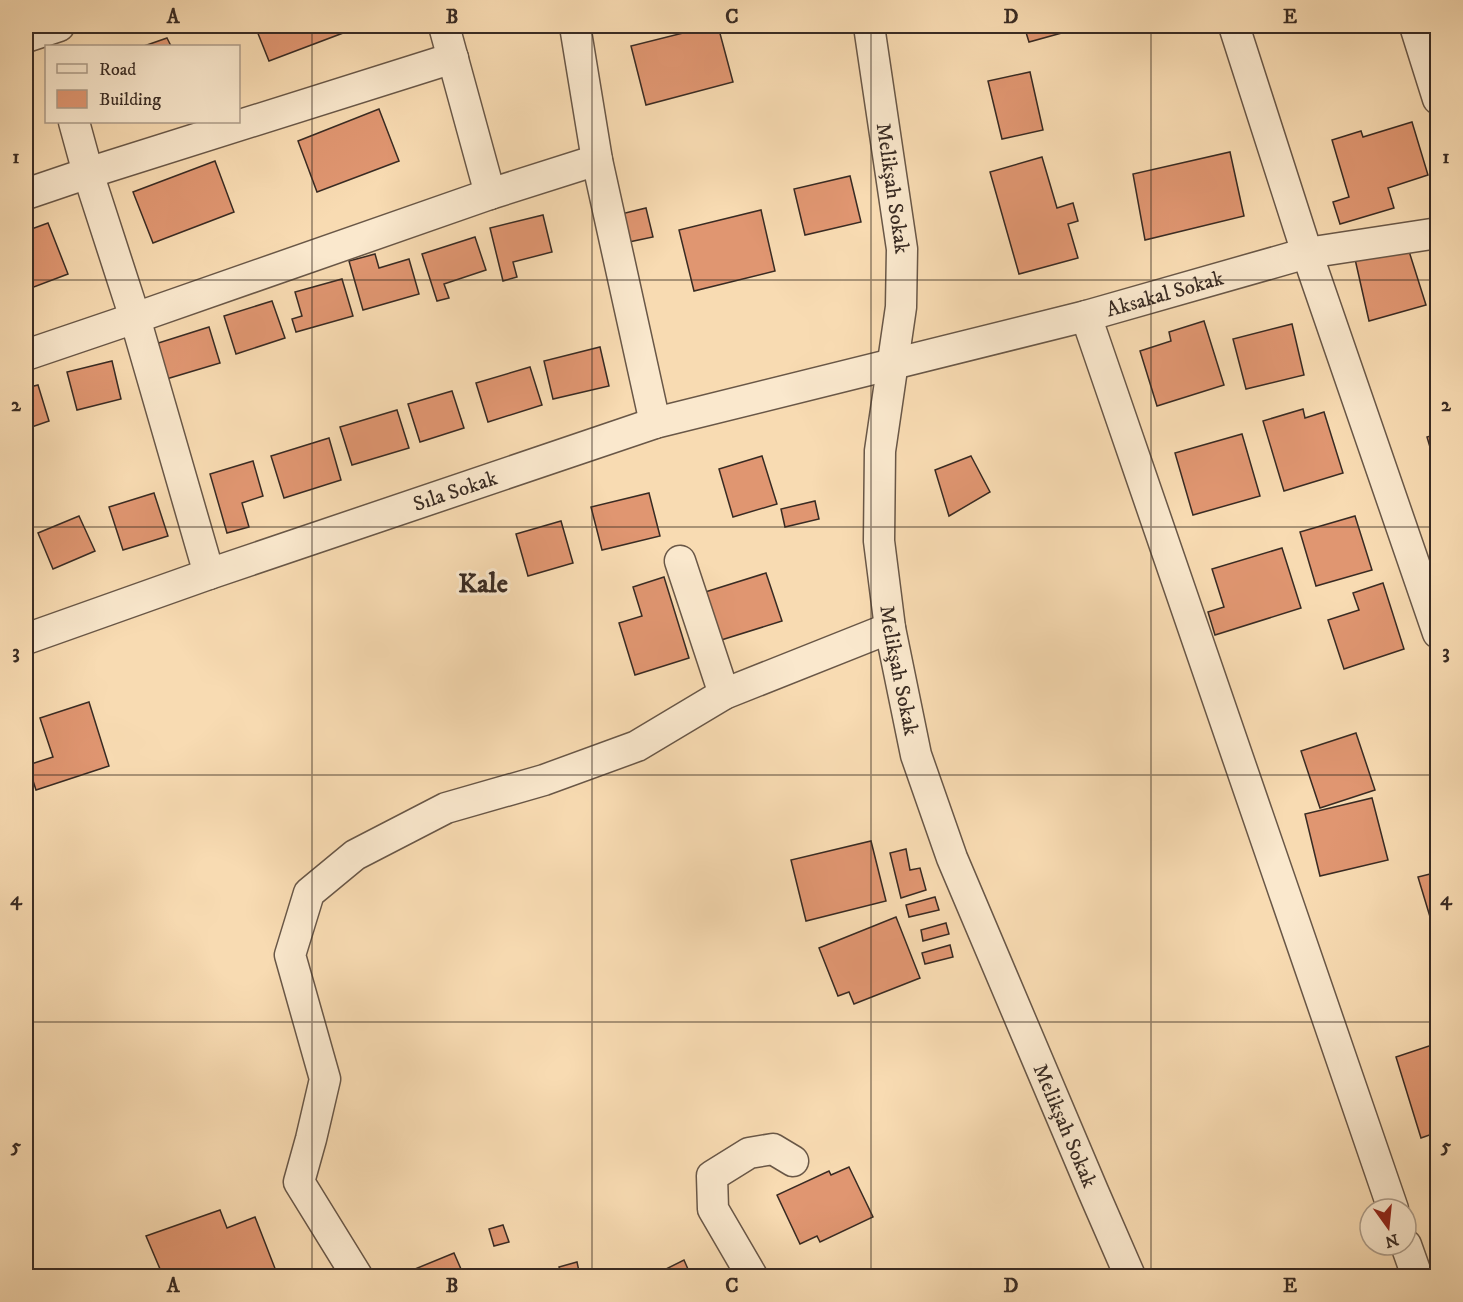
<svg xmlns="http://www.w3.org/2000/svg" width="1463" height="1302" font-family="'IM FELL DW Pica',serif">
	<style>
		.building { fill: #e09671; stroke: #392b23; stroke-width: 1.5 }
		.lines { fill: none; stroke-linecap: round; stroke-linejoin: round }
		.minor-casing { stroke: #695747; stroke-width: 33 }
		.minor { stroke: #fae8cd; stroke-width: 30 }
		.grid { fill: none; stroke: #392b23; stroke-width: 1.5; stroke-opacity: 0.55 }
		.labels { text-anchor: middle; stroke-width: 6; stroke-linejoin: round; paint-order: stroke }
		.street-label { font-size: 21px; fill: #392b23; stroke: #fae8cd }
		.district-label { font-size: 27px; font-weight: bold; fill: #392b23; stroke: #fae8cd }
		.neatline { fill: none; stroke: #392b23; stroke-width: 2 }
		.grid-label { font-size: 20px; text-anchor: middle; font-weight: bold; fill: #392b23 }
	</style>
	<rect width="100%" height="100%" fill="#f8dbb2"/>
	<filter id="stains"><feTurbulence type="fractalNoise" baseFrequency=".00333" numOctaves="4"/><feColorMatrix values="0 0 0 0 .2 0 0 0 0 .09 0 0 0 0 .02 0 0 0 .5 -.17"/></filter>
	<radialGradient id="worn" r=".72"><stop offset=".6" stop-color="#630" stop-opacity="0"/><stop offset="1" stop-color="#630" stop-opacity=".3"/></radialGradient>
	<g class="building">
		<path d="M255 26H349L351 30 269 61Z"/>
		<path d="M711 26H718L733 82 646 105 631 46Z"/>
		<path d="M1024 26H1087L1029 42Z"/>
		<path d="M167 38 171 46H144Z"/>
		<path d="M1030 72 1043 130 1002 139 988 81Z"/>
		<path d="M379 109 399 161 317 192 298 141Z"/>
		<path d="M1412 122 1428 175 1388 188 1394 208 1340 224 1333 202 1349 197 1332 140 1361 131 1363 137Z"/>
		<path d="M1230 152 1244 216 1145 240 1133 174Z"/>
		<path d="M1042 157 1057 208 1073 203 1078 221 1068 224 1078 258 1019 274 990 172Z"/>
		<path d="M215 161 234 212 153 243 133 192Z"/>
		<path d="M850 176 861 222 805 235 794 189Z"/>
		<path d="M646 208 653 237 624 243 617 215Z"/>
		<path d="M761 210 775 271 694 291 679 230Z"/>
		<path d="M543 215 552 252 513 262 517 277 503 281 490 228Z"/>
		<path d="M48 223 68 274 26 290V231Z"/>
		<path d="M475 237 486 270 444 284 449 298 437 301 422 254Z"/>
		<path d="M1408 248 1426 305 1369 321 1355 259Z"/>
		<path d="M375 254 379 268 409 259 419 294 363 310 349 261Z"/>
		<path d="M342 279 353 316 296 332 292 319 302 316 295 292Z"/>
		<path d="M272 301 285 338 236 354 224 316Z"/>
		<path d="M1204 321 1224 385 1157 406 1140 351 1171 341 1169 332Z"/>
		<path d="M1292 324 1304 375 1246 389 1233 339Z"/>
		<path d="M209 327 220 363 163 380 152 345Z"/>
		<path d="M600 347 609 386 553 399 544 361Z"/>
		<path d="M112 361 121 399 77 410 67 372Z"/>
		<path d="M530 367 542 405 488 422 476 383Z"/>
		<path d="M38 385 49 421 26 429V388Z"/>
		<path d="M452 391 464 428 420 442 408 404Z"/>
		<path d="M1303 409 1305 418 1324 412 1343 473 1284 491 1263 421Z"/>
		<path d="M397 410 409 448 352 465 340 427Z"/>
		<path d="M1242 434 1260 496 1193 515 1175 453Z"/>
		<path d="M1438 434V474L1427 437Z"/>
		<path d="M329 438 341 480 284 498 271 456Z"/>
		<path d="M762 456 777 504 733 517 719 469Z"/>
		<path d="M971 456 990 492 949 516 935 470Z"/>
		<path d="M253 461 263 496 242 503 249 527 227 533 210 474Z"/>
		<path d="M154 493 168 536 123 550 109 507Z"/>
		<path d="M649 493 660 536 602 550 591 507Z"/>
		<path d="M815 501 819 519 785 527 781 509Z"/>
		<path d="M79 516 95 551 53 569 38 533Z"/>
		<path d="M1355 516 1372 570 1316 586 1300 532Z"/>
		<path d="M561 521 573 563 528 576 516 534Z"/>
		<path d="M1282 548 1301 608 1215 635 1208 612 1224 607 1212 569Z"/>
		<path d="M766 573 782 621 718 641 702 593Z"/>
		<path d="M664 577 689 658 635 675 619 623 642 616 633 587Z"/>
		<path d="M1383 583 1404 649 1344 669 1328 620 1359 610 1353 593Z"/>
		<path d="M89 702 109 766 36 790 28 765 53 757 40 718Z"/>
		<path d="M1356 733 1375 790 1320 808 1301 751Z"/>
		<path d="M1372 798 1388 860 1320 876 1305 814Z"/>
		<path d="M871 841 886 901 806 921 791 860Z"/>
		<path d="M906 849 910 870 920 868 926 890 901 898 890 853Z"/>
		<path d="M1438 872V929L1434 930 1418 877Z"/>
		<path d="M935 897 939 910 909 917 906 905Z"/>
		<path d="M896 917 920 978 854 1004 849 992 838 996 819 948Z"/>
		<path d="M946 923 949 934 923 941 921 930Z"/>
		<path d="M950 945 953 957 925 964 922 953Z"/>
		<path d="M1438 1043V1132L1421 1138 1396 1057Z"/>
		<path d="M849 1167 873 1217 820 1242 817 1236 800 1244 777 1195 829 1171 831 1175Z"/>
		<path d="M220 1210 227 1228 255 1217 276 1271 263 1276H163L146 1236Z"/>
		<path d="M503 1225 509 1242 494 1246 489 1229Z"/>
		<path d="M454 1253 464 1276H398Z"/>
		<path d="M684 1260 691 1276H652Z"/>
		<path d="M577 1262 580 1276H562L559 1267Z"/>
	</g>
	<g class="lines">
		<defs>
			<g id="minor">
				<path d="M444 26 490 194"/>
				<path d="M575 26 597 160 655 423"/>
				<path id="s1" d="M869 26 902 249 901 307 880 451 879 541 890 628 916 755 952 858 1093 1191 1130 1276"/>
				<path d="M1234 26 1307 253 1438 633"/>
				<path d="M1415 26 1438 99"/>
				<path d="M26 37 59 26"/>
				<path d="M74 122 88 173 135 318 209 574"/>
				<path d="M26 194 88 173 453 58"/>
				<path d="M1086 316 1393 1209"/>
				<path d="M26 355 135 318 490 194 597 160"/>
				<path d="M680 561 724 694"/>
				<path id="s2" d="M26 639 209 574 655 423 1086 316 1307 253 1438 233"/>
				<path d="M1406 1245 1417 1276"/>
				<path d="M357 1276 299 1182 311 1139 325 1079 290 955 309 893 355 855 446 808 544 780 637 746 724 694 890 628"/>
				<path d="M752 1276 713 1209 712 1176 749 1153 773 1149 793 1161"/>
			</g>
		</defs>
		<use href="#minor" class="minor-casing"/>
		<use href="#minor" class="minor"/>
	</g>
	<path class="grid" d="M312 26V1276M592 26V1276M871 26V1276M1151 26V1276M26 280H1438M26 527H1438M26 775H1438M26 1022H1438"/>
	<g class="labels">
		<g class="street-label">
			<text dy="7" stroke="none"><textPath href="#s1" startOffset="164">Melikşah Sokak</textPath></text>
			<text dy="7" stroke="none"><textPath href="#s2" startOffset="1191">Aksakal Sokak</textPath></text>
			<text dy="7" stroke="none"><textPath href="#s2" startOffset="454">Sıla Sokak</textPath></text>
			<text dy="7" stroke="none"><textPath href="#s1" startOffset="650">Melikşah Sokak</textPath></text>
			<text dy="7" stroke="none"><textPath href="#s1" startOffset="1136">Melikşah Sokak</textPath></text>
		</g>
		<g class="district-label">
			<text x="483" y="592">Kale</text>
		</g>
	</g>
	<rect width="1463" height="1302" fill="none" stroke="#f8dbb2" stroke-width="66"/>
	<rect x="45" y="45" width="195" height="78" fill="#fae8cd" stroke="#ad9c89" stroke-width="1.5"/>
	<rect x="57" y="64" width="30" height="9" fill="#fae8cd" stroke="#ad9c89" stroke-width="1.5"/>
	<text x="99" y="75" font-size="18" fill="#392b23">Road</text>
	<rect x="57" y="90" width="30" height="18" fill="#e09671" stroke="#ad9c89" stroke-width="1.5"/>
	<text x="99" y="105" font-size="18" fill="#392b23">Building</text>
	<g transform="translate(1388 1227) rotate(165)"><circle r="28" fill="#fae8cd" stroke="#ad9c89" stroke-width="1.5"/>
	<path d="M0-4.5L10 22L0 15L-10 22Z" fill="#8f2418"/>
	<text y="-9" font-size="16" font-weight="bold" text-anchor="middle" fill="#392b23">N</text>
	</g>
	<rect x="33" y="33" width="1397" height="1236" class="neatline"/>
	<g class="grid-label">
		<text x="173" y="23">A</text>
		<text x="452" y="23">B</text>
		<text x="732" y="23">C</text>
		<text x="1011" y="23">D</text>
		<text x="1290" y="23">E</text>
		<text x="16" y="163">1</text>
		<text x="1446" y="163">1</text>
		<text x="16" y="411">2</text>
		<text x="1446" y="411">2</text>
		<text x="16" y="658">3</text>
		<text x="1446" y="658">3</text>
		<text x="16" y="905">4</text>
		<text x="1446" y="905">4</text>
		<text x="16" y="1152">5</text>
		<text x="1446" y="1152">5</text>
		<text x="173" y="1292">A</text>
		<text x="452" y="1292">B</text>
		<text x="732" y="1292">C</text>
		<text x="1011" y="1292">D</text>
		<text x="1290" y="1292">E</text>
	</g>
	<rect width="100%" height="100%" filter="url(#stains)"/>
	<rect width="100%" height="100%" fill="url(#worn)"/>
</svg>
